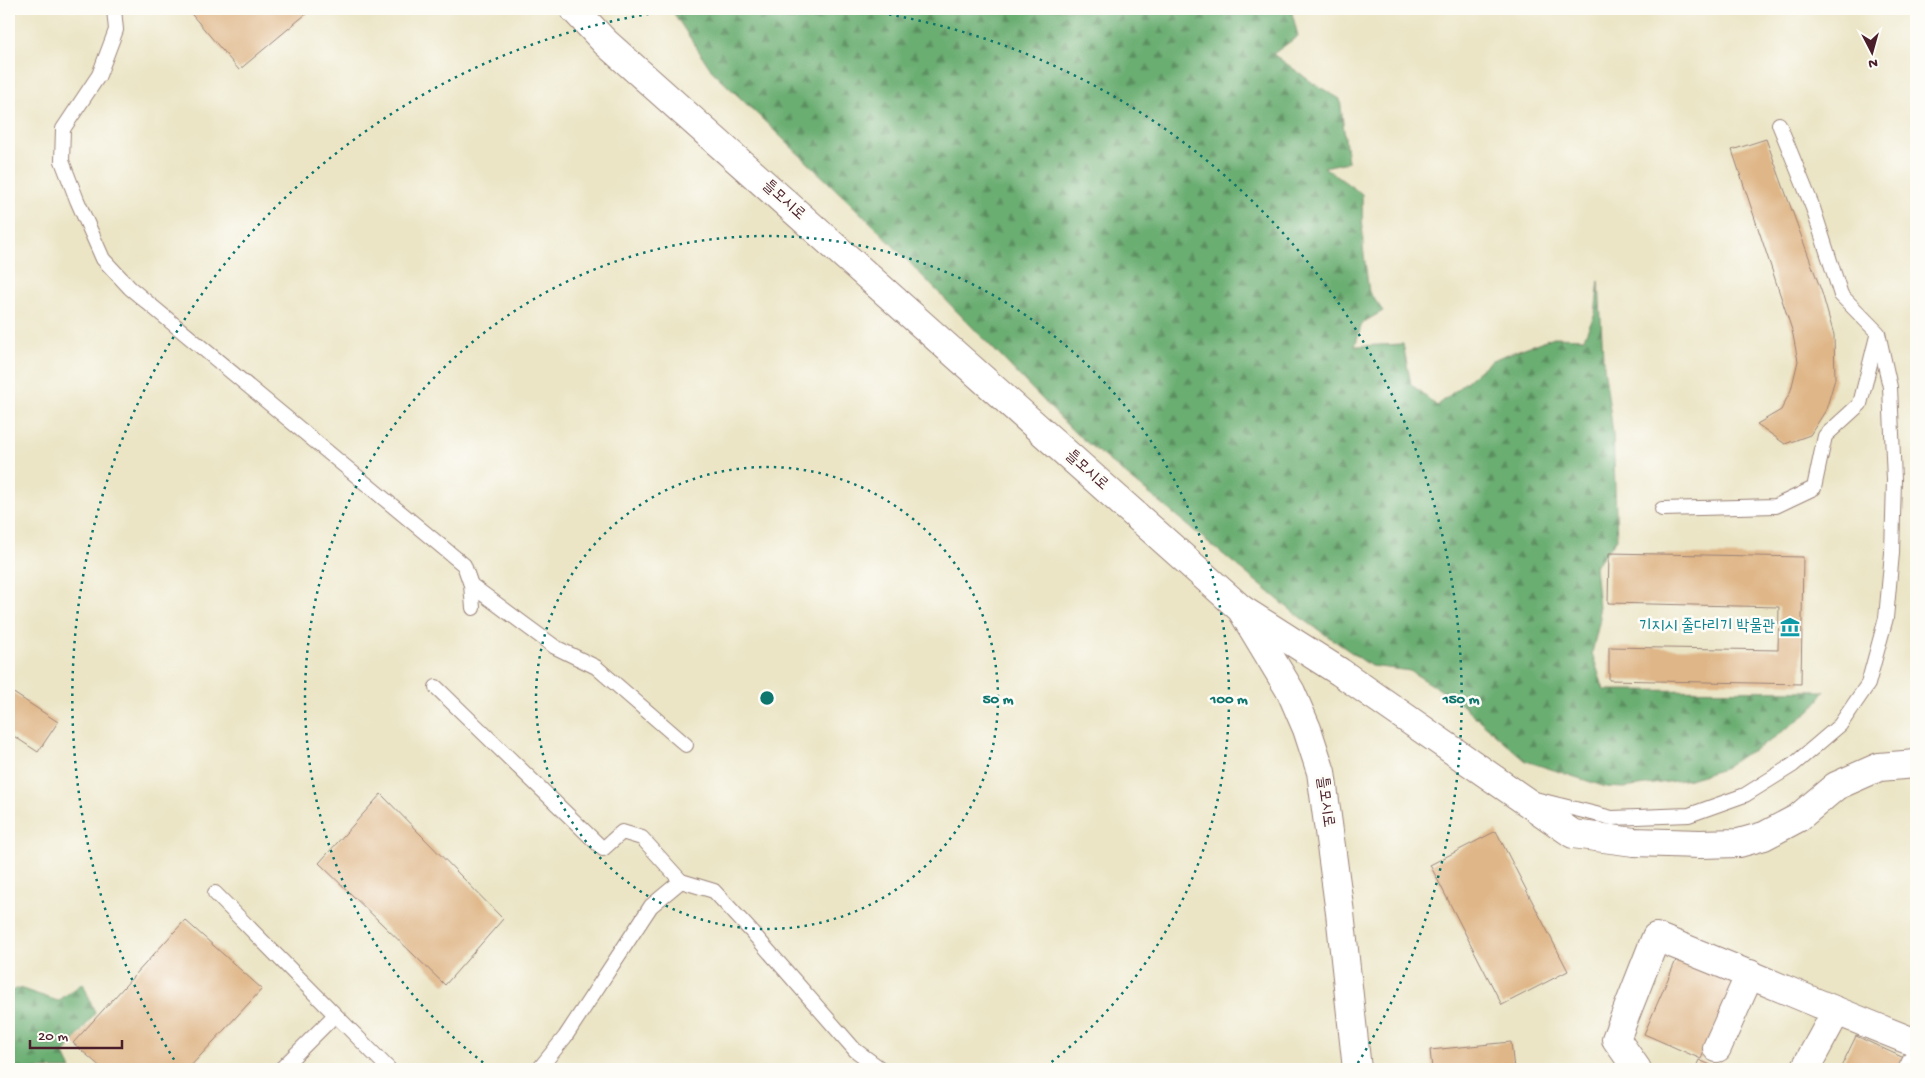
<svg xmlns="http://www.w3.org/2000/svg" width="1925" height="1078" viewBox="0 0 1925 1078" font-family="'Gochi Hand','Poor Story',sans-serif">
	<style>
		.forest { fill: url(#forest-firs); stroke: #5a664e }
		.building { fill: #dfb687 }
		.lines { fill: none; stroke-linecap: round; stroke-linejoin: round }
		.lane-casing { stroke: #9a8278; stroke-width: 16 }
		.street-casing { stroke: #9a8278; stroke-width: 30 }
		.secondary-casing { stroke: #9a8278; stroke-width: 30 }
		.lane { stroke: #fff; stroke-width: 14 }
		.street { stroke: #fff; stroke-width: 28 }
		.secondary { stroke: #fff; stroke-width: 28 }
		.ring { fill: none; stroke: #0f766e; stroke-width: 2.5; stroke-dasharray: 2.5 5 }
		.labels { text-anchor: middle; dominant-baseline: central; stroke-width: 5; stroke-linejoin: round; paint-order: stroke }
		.street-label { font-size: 16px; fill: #4a1f2b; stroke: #fdfcf7 }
		.culture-label { font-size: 16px; fill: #0d838f; stroke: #fdfcf7; text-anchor: end }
		.centre { fill: #0f766e; stroke: #fdfcf7; stroke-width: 2.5 }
		.ring-label { font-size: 15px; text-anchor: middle; font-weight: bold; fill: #0f766e; stroke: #fdfcf7; stroke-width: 5; stroke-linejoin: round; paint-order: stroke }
	</style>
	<defs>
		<pattern id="forest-firs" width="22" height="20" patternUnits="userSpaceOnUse" patternTransform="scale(1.25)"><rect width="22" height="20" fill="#6bae72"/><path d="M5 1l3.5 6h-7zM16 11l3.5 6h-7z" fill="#5a8d5e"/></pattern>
	</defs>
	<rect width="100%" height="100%" fill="#fdfcf7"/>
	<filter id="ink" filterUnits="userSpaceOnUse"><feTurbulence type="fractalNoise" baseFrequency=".02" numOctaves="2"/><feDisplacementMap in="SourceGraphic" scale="10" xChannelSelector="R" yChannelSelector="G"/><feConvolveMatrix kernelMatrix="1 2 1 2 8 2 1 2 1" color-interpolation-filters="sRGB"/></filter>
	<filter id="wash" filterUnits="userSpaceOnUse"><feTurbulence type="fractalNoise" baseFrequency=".0096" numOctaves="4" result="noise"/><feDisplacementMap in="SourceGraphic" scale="20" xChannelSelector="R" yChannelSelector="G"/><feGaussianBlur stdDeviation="1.12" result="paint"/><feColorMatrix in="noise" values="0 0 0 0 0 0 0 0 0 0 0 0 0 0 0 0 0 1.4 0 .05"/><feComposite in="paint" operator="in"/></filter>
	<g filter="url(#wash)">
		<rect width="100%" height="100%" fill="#ebe5c6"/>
		<g class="forest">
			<polygon points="671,9 1291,9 1298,36 1273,54 1313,83 1340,99 1348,162 1324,167 1362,194 1363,247 1369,292 1383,311 1362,323 1355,346 1403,344 1411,384 1437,406 1492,360 1554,337 1584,338 1595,314 1599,281 1603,358 1613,433 1617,539 1595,566 1600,619 1592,653 1604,690 1825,691 1810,711 1767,743 1743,755 1723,769 1690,779 1624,788 1606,787 1526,761 1455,699 1410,671 1371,666 1297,615 1074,432 873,225 712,71"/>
			<polygon points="83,983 95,1013 64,1054 71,1069 9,1069 9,992 19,988 58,1001"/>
		</g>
		<g id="blocks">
			<g class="building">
				<polygon points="187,9 312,9 239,70"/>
				<polygon points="1766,139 1822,293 1834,335 1835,379 1826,410 1810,435 1785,444 1757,424 1781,410 1791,390 1798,361 1792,330 1732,150"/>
				<polygon points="1609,553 1803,557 1801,684 1609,680 1609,647 1778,650 1779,607 1608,603"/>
				<polygon points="9,690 58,722 38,752 9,733"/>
				<polygon points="381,794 503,919 445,985 319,863"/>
				<polygon points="1496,831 1568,971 1502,1005 1430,865"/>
				<polygon points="185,920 262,989 188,1069 103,1069 73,1043"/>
				<polygon points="1677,958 1734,983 1701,1059 1644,1034"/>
				<polygon points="1856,1036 1904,1058 1899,1069 1840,1069"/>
				<polygon points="1511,1042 1514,1069 1432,1069 1430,1050"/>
				<polygon points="1699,1060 1720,1069 1695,1069"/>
			</g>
		</g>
	</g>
	<g filter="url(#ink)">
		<use href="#blocks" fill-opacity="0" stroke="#9a8278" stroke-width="1"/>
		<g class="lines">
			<defs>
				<g id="lane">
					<polyline points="114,9 116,30 99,75 63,129 62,161 77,200 103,259 130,288 464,565 471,585 473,608"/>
					<polyline points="1662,509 1776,506 1814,488 1825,436 1860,404 1877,336"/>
					<polyline points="471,585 555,647 596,667 686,745"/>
					<polyline points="436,687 603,849 622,832 642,838 681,881"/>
					<polyline points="1535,799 1612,818 1689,815 1745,795 1793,765 1840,725 1868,684 1886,618 1892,553 1894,480 1890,387 1878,333 1841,295 1813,208 1779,124"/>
					<polyline points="215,893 389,1069"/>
					<polyline points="281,1069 335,1015"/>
					<polyline points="539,1069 565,1037 651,906 681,881 714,891 751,931 855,1050 881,1069"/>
				</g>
				<g id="street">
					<polyline points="1241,609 1340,672 1573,834 1634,842 1700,844 1739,843 1764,836 1798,818 1836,786 1879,767 1916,764"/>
					<polyline points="1717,1048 1750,974"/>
					<path d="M1637,1069L1616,1039L1656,937C1743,971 1829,1009 1916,1043"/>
					<polyline points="1805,1069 1836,1012"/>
					<polyline points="1913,1069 1916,1063"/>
				</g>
				<polyline id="secondary" points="574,9 605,42 1241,609 1291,692 1307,729 1321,772 1340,913 1357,1069"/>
			</defs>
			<use href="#lane" class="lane-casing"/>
			<use href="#street" class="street-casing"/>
			<use href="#secondary" class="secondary-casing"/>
			<use href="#lane" class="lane"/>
			<use href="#street" class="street"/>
			<use href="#secondary" class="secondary"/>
		</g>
	</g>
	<g class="ring">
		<circle cx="767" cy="698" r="231"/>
		<path d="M489 1067A462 462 0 1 1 1045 1067"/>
		<path d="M178 1066A694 694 0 0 1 682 9M852 9A694 694 0 0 1 1356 1066"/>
	</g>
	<defs>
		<symbol id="museum-bare" viewBox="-9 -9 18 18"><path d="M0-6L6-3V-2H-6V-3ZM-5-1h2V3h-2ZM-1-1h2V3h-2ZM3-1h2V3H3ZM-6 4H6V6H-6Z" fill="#0f9aa8" stroke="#fdfcf7" stroke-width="2.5" paint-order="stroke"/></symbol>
	</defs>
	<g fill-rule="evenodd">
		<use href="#museum-bare" x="1776" y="613" width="28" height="28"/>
	</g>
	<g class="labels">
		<g class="street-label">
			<text transform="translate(783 201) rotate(42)">틀모시로</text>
			<text transform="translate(1086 471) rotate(42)">틀모시로</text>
			<text transform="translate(1324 802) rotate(82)">틀모시로</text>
		</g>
		<g class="culture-label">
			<text x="1775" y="627">기지시 줄다리기 박물관</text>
		</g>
	</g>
	<circle cx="767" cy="698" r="8" class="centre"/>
	<g class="ring-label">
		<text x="998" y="703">50 m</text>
		<text x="1229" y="703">100 m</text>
		<text x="1461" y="703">150 m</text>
	</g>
	<rect width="1925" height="1078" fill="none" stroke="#fdfcf7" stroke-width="30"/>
	<g transform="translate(1872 52) rotate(174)" stroke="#fdfcf7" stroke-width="4" paint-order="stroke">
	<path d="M0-4L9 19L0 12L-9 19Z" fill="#4a1f2b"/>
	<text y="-8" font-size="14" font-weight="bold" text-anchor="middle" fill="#4a1f2b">N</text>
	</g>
	<path d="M30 1040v8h92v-8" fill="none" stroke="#4a1f2b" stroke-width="2.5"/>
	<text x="38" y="1040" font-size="15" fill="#4a1f2b" stroke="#fdfcf7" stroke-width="4" paint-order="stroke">20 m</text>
</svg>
